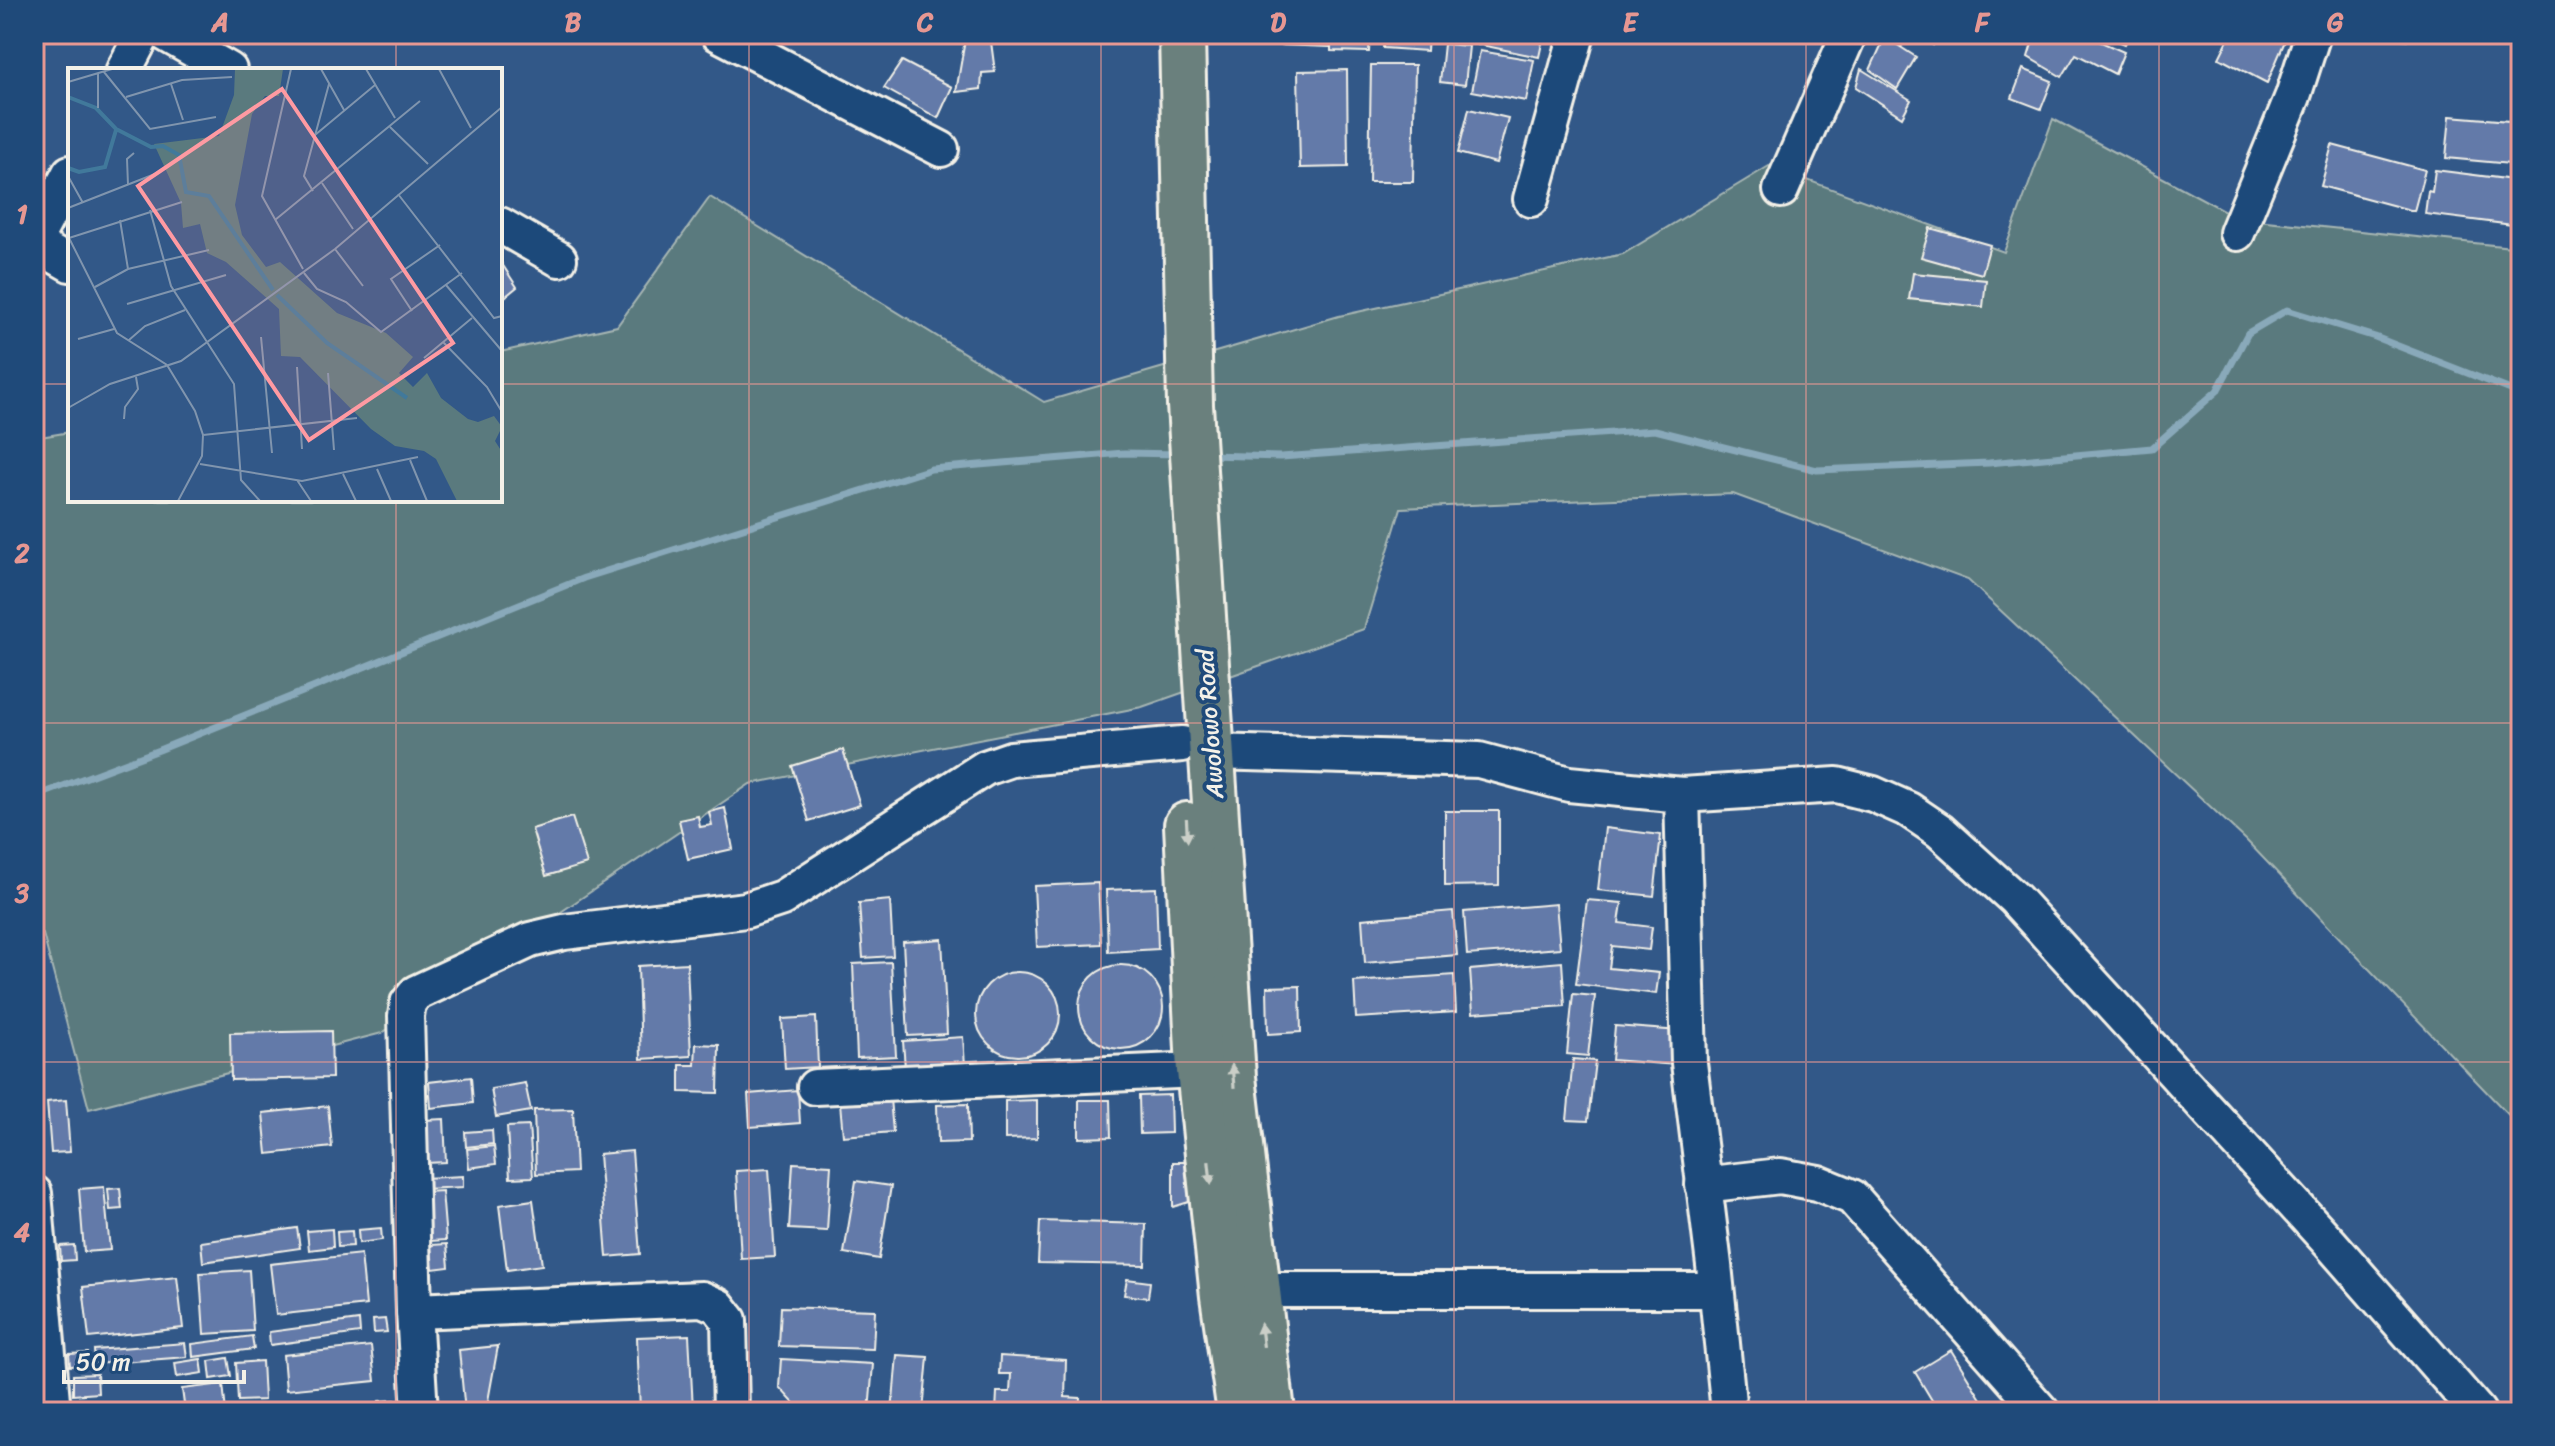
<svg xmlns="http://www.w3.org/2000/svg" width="2555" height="1446" viewBox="0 0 2555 1446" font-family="Sriracha,sans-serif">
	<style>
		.green { fill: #5a7a7e; stroke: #a7b6b3; stroke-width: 2 }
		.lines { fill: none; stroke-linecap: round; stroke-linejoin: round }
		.stream { stroke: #89a9ba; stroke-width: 7 }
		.building { fill: #637aa9; stroke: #f4f1e8; stroke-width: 2 }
		.minor-casing { stroke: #f4f1e8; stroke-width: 40 }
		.major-casing { stroke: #f4f1e8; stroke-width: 50 }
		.minor { stroke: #1f4a7a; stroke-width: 34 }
		.major { stroke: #6a807d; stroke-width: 44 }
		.oneway { fill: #cbcfc8 }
		.grid { fill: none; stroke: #e69792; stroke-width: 2; stroke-opacity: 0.55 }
		.labels { text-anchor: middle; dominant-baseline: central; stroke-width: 8; stroke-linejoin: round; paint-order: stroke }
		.street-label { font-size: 24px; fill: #f4f1e8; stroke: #1f4a7a }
		.inset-river { fill: none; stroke: #41799b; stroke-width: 4 }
		.inset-road { fill: none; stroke: #8095ae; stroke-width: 2 }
		.view { fill: #ff9aa2; fill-opacity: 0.15; stroke: #ff9aa2; stroke-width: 4 }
		.inset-edge { fill: none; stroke: #f4f1e8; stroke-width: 4 }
		.neatline { fill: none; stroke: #e69792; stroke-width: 3 }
		.grid-label { font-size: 26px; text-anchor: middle; font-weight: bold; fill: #e69792 }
	</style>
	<rect width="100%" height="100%" fill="#325888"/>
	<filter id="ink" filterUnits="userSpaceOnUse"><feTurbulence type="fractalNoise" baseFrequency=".0125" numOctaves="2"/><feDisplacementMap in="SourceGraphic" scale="16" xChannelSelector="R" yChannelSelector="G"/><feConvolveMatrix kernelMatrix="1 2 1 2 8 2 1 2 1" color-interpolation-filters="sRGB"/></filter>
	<g filter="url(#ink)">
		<polygon class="green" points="2053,119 2238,218 2521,248 2521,1128 2246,840 1968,580 1733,494 1401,508 1364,629 1142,707 750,784 382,1033 89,1109 43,934 34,935 34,438 70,432 70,500 500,500 500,352 617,326 710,197 1044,402 1339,316 1623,254 1769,166 2004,252"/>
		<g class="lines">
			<g class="stream">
				<polyline points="1209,455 1281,457 1655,430 1817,470 1989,463 2152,448 2217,391 2248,333 2287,310 2375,337 2521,394"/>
				<polyline points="34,797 159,750 584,578 931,469 1124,453 1180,454"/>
			</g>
		</g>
		<g class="building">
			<polygon points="966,34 990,34 995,72 982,73 981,89 956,92"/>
			<polygon points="1278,34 1370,34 1369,52 1331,51 1331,47 1278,45"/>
			<polygon points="1384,34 1428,34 1427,51 1383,48"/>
			<polygon points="1454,34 1544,34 1539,57 1453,39"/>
			<polygon points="1880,34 1910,34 1901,47"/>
			<polygon points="1916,34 1940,34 1933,45"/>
			<polygon points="2035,34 2083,34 2124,52 2115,74 2076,54 2062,77 2028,57"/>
			<polygon points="2100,34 2130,34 2125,44"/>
			<polygon points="2231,34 2288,34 2267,83 2219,58"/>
			<polygon points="2375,34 2413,34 2413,40 2374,37"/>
			<polygon points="1885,37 1916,57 1897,89 1870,70"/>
			<polygon points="1444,44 1469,46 1465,85 1440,82"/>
			<polygon points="1480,51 1534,60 1526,101 1472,91"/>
			<polygon points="902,61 952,87 938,118 884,88"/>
			<polygon points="1371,65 1415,65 1413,182 1369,182"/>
			<polygon points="1861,69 1911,100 1902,117 1856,87"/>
			<polygon points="2023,69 2052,81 2041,109 2012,98"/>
			<polygon points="1347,70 1348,167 1300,168 1298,71"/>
			<polygon points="1469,109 1508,118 1496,163 1458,153"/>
			<polygon points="2450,116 2521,122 2521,165 2446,158"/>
			<polygon points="2332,145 2425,170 2414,211 2321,186"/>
			<polygon points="2435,170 2521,181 2521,226 2425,214 2428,191 2432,192"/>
			<polygon points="1930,228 1990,245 1982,274 1921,257"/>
			<polygon points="500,261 517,287 500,301"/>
			<polygon points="1913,273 1986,280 1983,307 1909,299"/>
			<polygon points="843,750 860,805 809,821 792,766"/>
			<polygon points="725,808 733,849 688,859 679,820 698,816 700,827 712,825 709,812"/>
			<polygon points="1445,811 1499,811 1499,885 1445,886"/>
			<polygon points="572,817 587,864 546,876 532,829"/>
			<polygon points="1605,828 1661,835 1654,896 1598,890"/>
			<polygon points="1098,883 1101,944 1037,947 1034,886"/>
			<polygon points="1156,888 1158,949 1108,952 1106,890"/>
			<polygon points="890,900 893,956 863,958 859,903"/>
			<polygon points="1587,900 1622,903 1619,923 1652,927 1649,950 1612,946 1609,968 1659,973 1656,994 1576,984"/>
			<polygon points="1556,904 1560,948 1467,955 1464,912"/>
			<polygon points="1453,911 1457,955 1365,963 1362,919"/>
			<polygon points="942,939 947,1034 908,1036 903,942"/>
			<polygon points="891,962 896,1056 857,1058 853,964"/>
			<polygon points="1562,962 1565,1006 1473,1013 1470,970"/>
			<polygon points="687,963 691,1056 641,1059 638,966"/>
			<circle cx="1121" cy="1007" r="42"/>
			<circle cx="1018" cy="1014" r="42"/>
			<polygon points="1454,975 1456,1012 1356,1018 1354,982"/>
			<polygon points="1300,986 1301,1032 1268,1034 1267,987"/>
			<polygon points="1573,994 1595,996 1588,1056 1567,1054"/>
			<polygon points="816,1017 818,1067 785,1069 782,1019"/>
			<polygon points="1615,1026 1680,1031 1676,1065 1612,1060"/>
			<polygon points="331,1031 332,1078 231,1080 230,1033"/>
			<polygon points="963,1037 965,1065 905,1068 903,1041"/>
			<polygon points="696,1044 719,1045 718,1093 680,1092 680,1065 695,1065"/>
			<polygon points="1573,1059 1595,1061 1588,1121 1567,1120"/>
			<polygon points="471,1077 473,1103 431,1108 429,1082"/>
			<polygon points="525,1083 531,1111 496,1117 491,1089"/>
			<polygon points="798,1090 800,1123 750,1127 748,1094"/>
			<polygon points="1170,1095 1171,1133 1140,1134 1139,1096"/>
			<polygon points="890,1099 893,1132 843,1136 840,1103"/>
			<polygon points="66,1100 70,1152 51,1153 47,1102"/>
			<polygon points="1037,1100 1037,1138 1005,1139 1005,1101"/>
			<polygon points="1079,1100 1110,1100 1111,1137 1079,1138"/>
			<polygon points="968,1104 969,1142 938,1143 937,1105"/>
			<polygon points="328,1106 332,1147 267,1154 263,1113"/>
			<polygon points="573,1109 576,1172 536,1174 534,1110"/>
			<polygon points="444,1119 446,1162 426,1163 424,1120"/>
			<polygon points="529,1126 533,1177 510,1178 507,1127"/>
			<polygon points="492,1130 493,1144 466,1147 465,1132"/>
			<polygon points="494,1146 496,1164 469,1168 467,1149"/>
			<polygon points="632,1151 640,1254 607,1257 599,1154"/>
			<polygon points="1173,1162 1192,1162 1192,1201 1173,1207"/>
			<polygon points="793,1163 831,1165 827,1231 789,1229"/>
			<polygon points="769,1169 775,1257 741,1259 736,1171"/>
			<polygon points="463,1176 463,1187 424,1189 424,1178"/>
			<polygon points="856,1181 891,1186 879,1259 844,1253"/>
			<polygon points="104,1187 110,1250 84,1252 79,1189"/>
			<polygon points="120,1188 122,1209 110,1210 108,1189"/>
			<polygon points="442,1191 446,1240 430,1241 426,1192"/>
			<polygon points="533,1200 542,1265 507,1270 499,1205"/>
			<polygon points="1040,1221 1146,1224 1145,1265 1038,1263"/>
			<polygon points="297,1228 300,1248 203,1262 201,1242"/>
			<polygon points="381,1228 382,1240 359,1243 358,1230"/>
			<polygon points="332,1229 333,1247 309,1250 307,1231"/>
			<polygon points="352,1231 353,1246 338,1247 337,1232"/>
			<polygon points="447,1244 449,1267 433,1269 431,1245"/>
			<polygon points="74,1245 75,1260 61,1261 60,1246"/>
			<polygon points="361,1254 366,1305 276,1315 270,1264"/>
			<polygon points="249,1270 253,1331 204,1334 200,1273"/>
			<polygon points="177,1277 183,1328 89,1338 83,1287"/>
			<polygon points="1127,1279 1150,1282 1148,1298 1124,1295"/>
			<polygon points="781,1307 875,1310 873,1349 779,1346"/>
			<polygon points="385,1319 387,1332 374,1333 373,1320"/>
			<polygon points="359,1320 360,1333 270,1345 269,1332"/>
			<polygon points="689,1335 693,1409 640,1411 637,1337"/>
			<polygon points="252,1336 254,1349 193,1357 192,1344"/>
			<polygon points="185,1343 187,1357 95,1364 94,1350"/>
			<polygon points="371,1346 375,1381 286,1390 283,1355"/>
			<polygon points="498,1346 486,1412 465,1412 459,1350"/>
			<polygon points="1951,1350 1989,1412 1939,1412 1915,1372"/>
			<polygon points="88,1353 89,1365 70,1366 69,1354"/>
			<polygon points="897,1355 928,1357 923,1412 892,1412"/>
			<polygon points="1000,1356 1066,1360 1065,1397 1080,1398 1079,1412 996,1412 997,1392 1010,1392 1011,1374 999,1374"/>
			<polygon points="228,1358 231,1376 211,1379 209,1361"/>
			<polygon points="201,1359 203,1373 177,1377 175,1363"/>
			<polygon points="781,1359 873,1364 869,1412 800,1410 779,1387"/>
			<polygon points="262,1361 264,1400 238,1401 236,1363"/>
			<polygon points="97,1374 98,1393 73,1395 73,1375"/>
			<polygon points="223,1384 226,1412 185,1412 182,1389"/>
			<polygon points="395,1400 397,1412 380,1412 379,1401"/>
		</g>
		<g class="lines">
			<defs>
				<g id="minor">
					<polyline points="166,34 229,70"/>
					<polyline points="719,34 941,149"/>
					<polyline points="124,70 143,34"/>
					<polyline points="1781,190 1849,34"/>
					<polyline points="1531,199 1577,34"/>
					<polyline points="500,225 559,259"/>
					<polyline points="2237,233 2293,96 2313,34"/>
					<polyline points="34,241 70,173"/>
					<polyline points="34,243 70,264"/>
					<polyline points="1212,752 1479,760 1569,784 1682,795 1837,785 1873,794 1909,810 1940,831 2015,899 2330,1243 2478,1412"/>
					<polyline points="1682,795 1689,1063 1714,1265 1729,1412"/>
					<polyline points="815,1087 1199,1070"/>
					<polyline points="1703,1185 1780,1176 1818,1183 1852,1197 2042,1412"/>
					<polyline points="34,1193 53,1412"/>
					<polyline points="1257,1290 1716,1290"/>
					<polyline points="414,1311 702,1299 718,1306 729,1320 731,1412"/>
					<polyline points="420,1412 414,1311 406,1016 408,1003 416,993 530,940 564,932 746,910 782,898 985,768 1011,759 1182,744"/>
				</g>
				<g id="major">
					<polyline points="1182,34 1190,405 1207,681 1233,1077 1272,1412"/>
					<polyline points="1187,825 1199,1070 1223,1296 1240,1412"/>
				</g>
			</defs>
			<use href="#minor" class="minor-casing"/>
			<use href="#major" class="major-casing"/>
			<use href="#minor" class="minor"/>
			<use href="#major" class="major"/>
		</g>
		<defs><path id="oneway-solid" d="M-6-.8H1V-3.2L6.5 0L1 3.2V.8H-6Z" transform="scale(2)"/></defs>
		<g class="oneway">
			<use href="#oneway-solid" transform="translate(1187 830) rotate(87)"/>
			<use href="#oneway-solid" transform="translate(1233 1076) rotate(-95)"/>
			<use href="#oneway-solid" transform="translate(1210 1173) rotate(84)"/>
			<use href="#oneway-solid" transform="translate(1262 1335) rotate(-97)"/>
		</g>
	</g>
	<path class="grid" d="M396,34V70M749,34V1412M1101,34V1412M1454,34V1412M1806,34V1412M2159,34V1412M34,384H70M500,384H2521M396,500V1412M34,723H2521M34,1062H2521"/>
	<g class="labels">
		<g class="street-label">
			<text transform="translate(1210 724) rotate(-94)">Awolowo Road</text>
		</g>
	</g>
	<g transform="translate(68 68)">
		<rect width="434" height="434" fill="#325888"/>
		<path d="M167,1H215L211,28H197L184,46L167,137L174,167L198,199L212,194L269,245L318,265L345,289L331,305L345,319L359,305L373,330L400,351L410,354L426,348L434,359L427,373L434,384V433H389L368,391L356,383L327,378L303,361L232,289L213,288L211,241L158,194L139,185L132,156L115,160L113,135L86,76L151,68L166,27Z" fill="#5a7a7e"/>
		<path class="inset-river" d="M0,29L28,40L48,61L83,79L95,78L111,87L118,124L141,128L205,222M0,100L11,104L37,99L48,62M209,227L259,275L339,330"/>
		<path class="inset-road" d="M223,1L194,128L235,201M253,1L276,42M298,1L327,50M371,1L403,60M36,4L82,61L148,49M0,14L44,1M103,16L115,52M58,29L114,12L164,9M30,40V6M322,59L360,96M247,67L307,17M0,108L15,135M254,115L285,161M60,117L59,91L66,85M245,123L236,108L261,16M330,126L426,250L434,248M0,140L92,104M82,142L103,218L166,316L173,412L192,433M52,152L60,201M207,152L352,33M0,168L49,265L99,297L127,343L135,367L134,388L110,433M1,170L114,134M267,181L295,218M236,205L249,221L278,234L313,264L394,205M378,217L434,283M27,219L60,201L141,182M59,236L158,207M344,243L323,211L372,177M193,269L204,385M10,271L46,261M61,272L77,258L117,242M375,274L419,319L434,344M356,290L404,250M229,299L234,381M260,305L266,382M0,340L42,316L113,293L267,181L434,39M56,351L57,339L70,321L68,309M135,367L289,350M342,392L359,433M132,396L234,413L350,389M309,401L323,433M275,406L288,433M229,412L243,433"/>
		<path class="view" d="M214,21L385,275L241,372L70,118Z"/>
		<rect width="434" height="434" class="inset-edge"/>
	</g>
	<rect width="2555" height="1446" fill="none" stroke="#1f4a7a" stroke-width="88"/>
	<path d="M64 1370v12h180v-12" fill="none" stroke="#f4f1e8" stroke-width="4"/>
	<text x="76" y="1370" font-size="24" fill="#f4f1e8" stroke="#1f4a7a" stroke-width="6" paint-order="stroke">50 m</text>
	<rect x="44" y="44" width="2467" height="1358" class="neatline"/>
	<g class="grid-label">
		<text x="220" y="31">A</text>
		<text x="573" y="31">B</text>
		<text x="925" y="31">C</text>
		<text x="1278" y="31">D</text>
		<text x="1630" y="31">E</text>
		<text x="1982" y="31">F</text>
		<text x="2335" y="31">G</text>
		<text x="22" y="223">1</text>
		<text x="22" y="562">2</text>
		<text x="22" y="902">3</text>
		<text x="22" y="1241">4</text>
	</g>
</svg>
